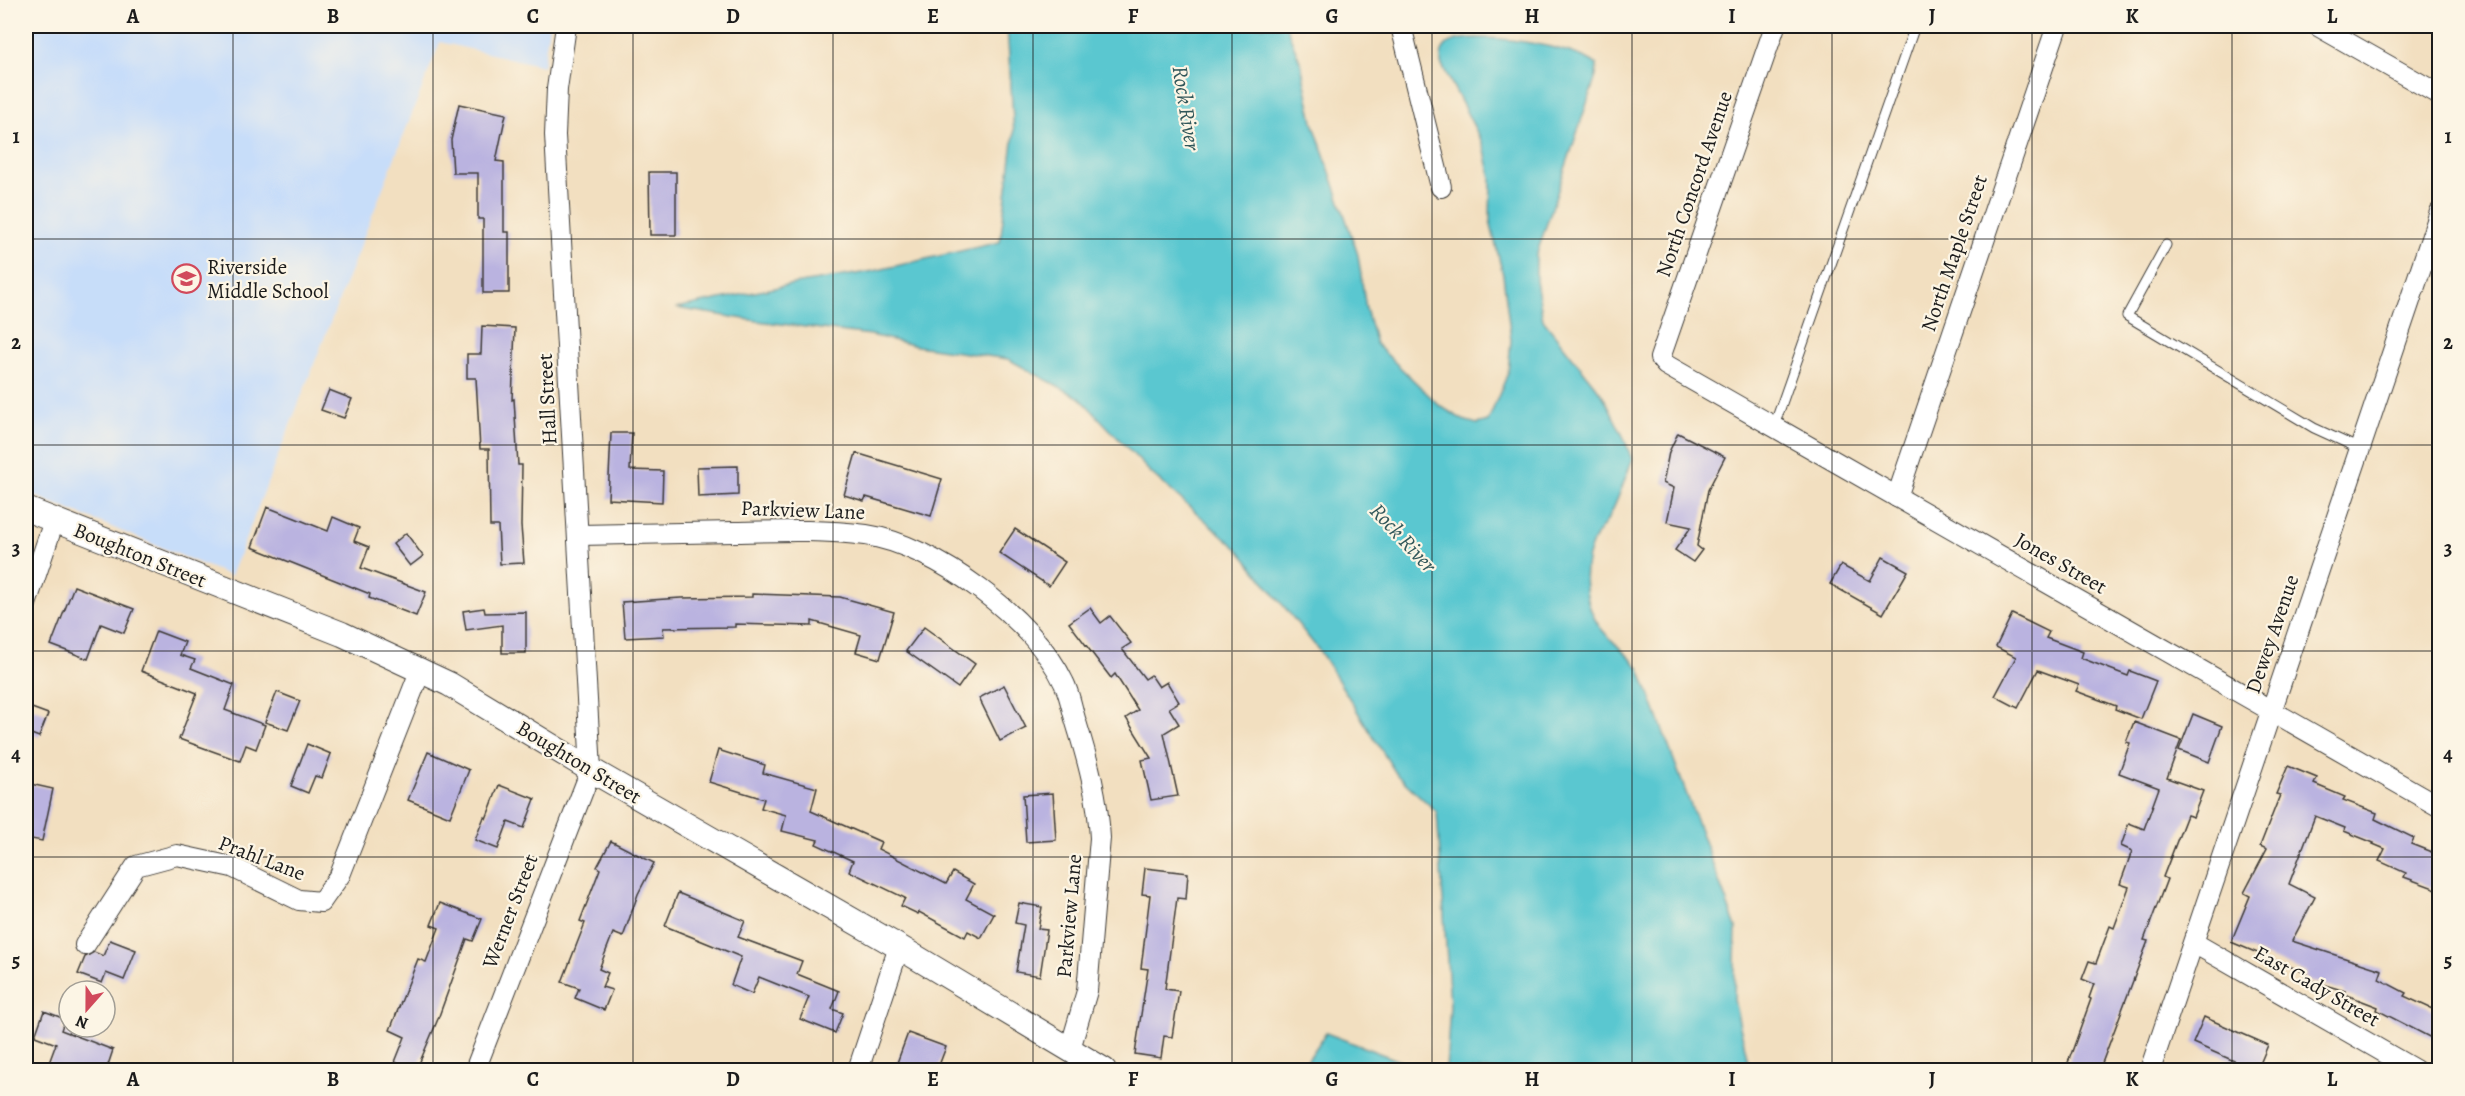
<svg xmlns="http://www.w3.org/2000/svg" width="2465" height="1096" viewBox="0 0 2465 1096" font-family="Alegreya,serif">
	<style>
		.built { fill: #c7ddf9 }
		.water { fill: #5ac7d0; stroke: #3b7276; stroke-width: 1.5 }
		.building { fill: #bab3e0 }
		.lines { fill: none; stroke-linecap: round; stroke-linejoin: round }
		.service-casing { stroke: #3c3935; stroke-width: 11 }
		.minor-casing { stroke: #3c3935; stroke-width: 22 }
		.tertiary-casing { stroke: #3c3935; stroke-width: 26 }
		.service { stroke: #fff; stroke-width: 9 }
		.minor { stroke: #fff; stroke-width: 20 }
		.tertiary { stroke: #fff; stroke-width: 24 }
		.grid { fill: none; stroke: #1c1c1c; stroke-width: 1.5; stroke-opacity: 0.55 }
		.labels { text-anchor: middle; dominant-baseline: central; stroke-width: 4.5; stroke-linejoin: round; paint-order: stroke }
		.street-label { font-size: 21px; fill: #1c1c1c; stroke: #fcf5e5 }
		.poi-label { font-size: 21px; fill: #1c1c1c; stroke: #fcf5e5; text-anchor: start }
		.water-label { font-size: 22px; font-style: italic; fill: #32585b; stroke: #fcf5e5 }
		.neatline { fill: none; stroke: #1c1c1c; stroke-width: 2 }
		.grid-label { font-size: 20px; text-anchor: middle; font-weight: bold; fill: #1c1c1c }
	</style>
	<rect width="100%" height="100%" fill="#fcf5e5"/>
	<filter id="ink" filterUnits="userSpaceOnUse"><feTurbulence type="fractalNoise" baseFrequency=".0167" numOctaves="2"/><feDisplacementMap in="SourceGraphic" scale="12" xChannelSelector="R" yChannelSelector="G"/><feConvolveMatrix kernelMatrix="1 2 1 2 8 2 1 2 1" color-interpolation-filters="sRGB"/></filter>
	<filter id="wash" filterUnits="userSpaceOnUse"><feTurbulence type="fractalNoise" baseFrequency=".008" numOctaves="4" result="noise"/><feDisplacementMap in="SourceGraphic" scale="24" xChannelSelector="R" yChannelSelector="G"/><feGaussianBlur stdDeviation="1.35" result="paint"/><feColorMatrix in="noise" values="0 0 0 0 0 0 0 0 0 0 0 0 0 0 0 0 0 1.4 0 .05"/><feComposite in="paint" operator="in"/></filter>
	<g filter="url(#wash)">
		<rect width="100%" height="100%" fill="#f2dfc0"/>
		<polygon class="built" points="26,26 549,26 543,66 440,42 231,576 26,492"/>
		<g class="water">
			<path d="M1007,26H1286L1301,64L1313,122L1358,255L1366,309L1376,344L1440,406L1463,420L1477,424L1488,421L1508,373L1511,340L1503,275L1490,221L1491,178L1484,146L1441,63C1441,55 1441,48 1449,43C1472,29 1578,47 1597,65L1596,76L1536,256V281L1543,320L1603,396L1624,438L1632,460C1625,479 1618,501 1608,519C1604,526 1598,531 1595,538C1581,564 1582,601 1599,626C1611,642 1628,654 1640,669L1736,927L1734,1000L1750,1070H1446L1450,1005L1437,812L1397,775L1321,653L1239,550L1151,473L1080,398L1008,359L917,346L871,335L757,321L676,308L794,284L874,271L1000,242L1014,134Z"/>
			<polygon points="1326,1033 1424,1070 1301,1070"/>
		</g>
		<g id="blocks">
			<g class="building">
				<polygon points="459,104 506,114 496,161 504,162 504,232 509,232 509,293 483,293 483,219 478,219 478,173 453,173 451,140"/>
				<polygon points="649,172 676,172 676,235 650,235"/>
				<polygon points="482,326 515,328 512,400 514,399 518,465 522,465 521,526 524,563 500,564 498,526 490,526 489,449 480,449 476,378 467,378 467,354 481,354"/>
				<polygon points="329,390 352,399 344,418 321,410"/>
				<polygon points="611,433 632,433 630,470 663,471 662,502 608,499"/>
				<polygon points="1678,433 1725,457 1708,490 1697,546 1702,550 1693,562 1675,550 1691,527 1667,522 1674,488 1663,483 1669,452"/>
				<polygon points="856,453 942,479 931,516 866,497 864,501 844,495"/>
				<polygon points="738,466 738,495 698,497 697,467"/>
				<polygon points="267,507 328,531 333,517 359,528 354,541 369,547 361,568 426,592 416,616 369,598 370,594 252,547"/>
				<polygon points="1015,529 1065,562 1049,586 999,553"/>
				<polygon points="406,533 423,556 410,566 393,544"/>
				<polygon points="1883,557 1908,571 1883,614 1830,584 1841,565 1870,581"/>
				<polygon points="74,586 134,609 124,633 101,624 88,659 51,645"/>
				<polygon points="752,594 840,597 894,612 880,659 856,652 861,635 812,621 812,626 735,624 735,627 663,628 664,636 625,638 622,602 681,598 752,597"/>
				<polygon points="484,608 485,613 526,612 526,653 502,653 502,625 466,630 463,611"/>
				<polygon points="1090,608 1101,623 1110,616 1131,643 1122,649 1145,679 1151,675 1159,687 1167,682 1179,702 1169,708 1179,724 1164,733 1178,796 1151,800 1142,760 1151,758 1126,718 1138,710 1115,674 1111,678 1069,623"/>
				<polygon points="2012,614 2049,632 2046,638 2083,652 2081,658 2128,676 2130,671 2156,681 2141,719 2115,709 2116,706 2076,691 2079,685 2038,670 2018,708 1995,696 2016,657 1996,647"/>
				<polygon points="924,627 975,664 958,688 906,651"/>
				<polygon points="156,631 185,642 180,655 195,660 191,668 234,685 225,710 265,725 256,749 246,745 240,761 179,739 197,693 141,671"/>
				<polygon points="1004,685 1026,728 1000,741 979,698"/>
				<polygon points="277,692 300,701 288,730 265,722"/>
				<polygon points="29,707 48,714 39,737 26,732 26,717"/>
				<polygon points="2193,714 2222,726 2209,762 2179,750"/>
				<polygon points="2134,722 2181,740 2167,778 2203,791 2193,817 2187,815 2163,877 2167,879 2144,940 2148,941 2099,1071 2065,1071 2091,999 2089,998 2094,984 2082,979 2089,961 2096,963 2110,926 2114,928 2129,887 2120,884 2132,851 2121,846 2129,823 2144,829 2159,788 2119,773 2130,743 2126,742"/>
				<polygon points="307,744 331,754 322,778 315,776 308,793 291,786"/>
				<polygon points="718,750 765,765 763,773 817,788 811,811 881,842 878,849 946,884 953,872 974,884 966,899 994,914 981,938 968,931 965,937 919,912 918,914 901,906 905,898 849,871 853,861 816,844 818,840 782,831 786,815 761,808 764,799 709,782"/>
				<polygon points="428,752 469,770 450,817 408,800"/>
				<polygon points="2288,766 2317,778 2314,784 2345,797 2343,800 2377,813 2375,819 2414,838 2411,844 2439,855 2439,890 2404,877 2406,873 2379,861 2385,849 2373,844 2374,843 2344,831 2345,828 2315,816 2289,884 2315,897 2292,941 2382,970 2379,979 2406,993 2404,996 2439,1012 2439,1042 2377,1010 2378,1007 2344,994 2345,991 2305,979 2306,973 2231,942 2250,896 2244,893 2267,849 2260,846 2280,795 2276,794"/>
				<polygon points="26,783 53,789 42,841 26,838"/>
				<polygon points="499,785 535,799 524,828 508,822 498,849 475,840 484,817 486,819"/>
				<polygon points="1053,793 1056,840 1026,842 1023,795"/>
				<polygon points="611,841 654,863 638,894 623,937 613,933 599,969 608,973 602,987 612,990 604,1010 575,998 579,988 562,982 585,923 580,921 600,869 597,867"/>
				<polygon points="1145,868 1188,873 1186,899 1177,898 1165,989 1179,991 1172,1037 1164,1036 1161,1058 1135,1054 1148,969 1141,968 1150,895 1142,894"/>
				<polygon points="678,893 745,921 738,937 802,961 797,974 839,991 832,1009 843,1013 835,1033 800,1019 809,997 759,977 752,994 731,985 741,957 665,926"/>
				<polygon points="440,903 482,919 473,941 467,939 438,1019 416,1071 395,1062 405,1037 390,1030 418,959 426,962 439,928 431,925"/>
				<polygon points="1019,903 1042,907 1038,929 1047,930 1040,976 1016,972 1024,925 1015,923"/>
				<polygon points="110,940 136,950 124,980 106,973 102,983 78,974 85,957 94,952 103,956"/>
				<polygon points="44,1011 65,1019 61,1030 113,1050 106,1071 46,1071 56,1044 35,1036"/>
				<polygon points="2204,1017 2268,1045 2257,1071 2193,1043"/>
				<polygon points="908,1033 946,1047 938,1068 925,1063 922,1071 894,1071"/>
			</g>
		</g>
	</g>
	<g filter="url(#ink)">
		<use href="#blocks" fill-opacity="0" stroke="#3c3935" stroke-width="1.5"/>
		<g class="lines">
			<defs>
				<g id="service">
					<polyline points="2166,245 2127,316 2314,428 2360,449"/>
					<polyline points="1774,426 1915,26"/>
				</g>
				<g id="minor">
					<polyline points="1401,26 1441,187"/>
					<polyline points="1775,26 1660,358 1666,365 2440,807"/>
					<polyline points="2318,26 2440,95"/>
					<polyline points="1897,497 2057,26"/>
					<path d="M579,535C631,534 682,533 734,532C778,531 822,529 866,535C935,545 1035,620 1064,683C1070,695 1072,710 1076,722C1088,761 1098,798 1100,838L1087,991L1070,1049"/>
					<polyline points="26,604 54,521"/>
					<polyline points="2194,943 2415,1070"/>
					<polyline points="85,945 136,866 177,855 232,867 299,900 321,902 340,875 421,669"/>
					<polyline points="475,1070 591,770 555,135 557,89 566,26"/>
					<polyline points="858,1070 899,947"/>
					<polyline points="2150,1070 2440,212"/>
				</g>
				<polyline id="tertiary" points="26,509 342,634 449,684 591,770 899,947 1104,1070"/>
			</defs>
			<use href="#service" class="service-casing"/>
			<use href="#minor" class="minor-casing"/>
			<use href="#tertiary" class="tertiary-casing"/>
			<use href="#service" class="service"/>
			<use href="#minor" class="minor"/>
			<use href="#tertiary" class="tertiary"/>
		</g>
	</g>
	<path class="grid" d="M233,26V1070M433,26V1070M633,26V1070M833,26V1070M1033,26V1070M1232,26V1070M1432,26V1070M1632,26V1070M1832,26V1070M2032,26V1070M2232,26V1070M26,239H2440M26,445H2440M26,651H2440M26,857H2440"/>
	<defs>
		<symbol id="school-ring" viewBox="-11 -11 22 22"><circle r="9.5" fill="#fcf5e5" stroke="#d1495b" stroke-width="1.5"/><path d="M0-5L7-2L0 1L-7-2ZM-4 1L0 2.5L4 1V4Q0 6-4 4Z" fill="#d1495b"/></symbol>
	</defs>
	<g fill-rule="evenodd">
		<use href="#school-ring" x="170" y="262" width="33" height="33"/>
	</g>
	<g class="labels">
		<g class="street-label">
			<text transform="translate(1694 184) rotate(-71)">North Concord Avenue</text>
			<text transform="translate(1954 253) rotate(-71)">North Maple Street</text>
			<text transform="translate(547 399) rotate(-93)">Hall Street</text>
			<text transform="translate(803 510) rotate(2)">Parkview Lane</text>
			<text transform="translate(140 555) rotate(22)">Boughton Street</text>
			<text transform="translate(2061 563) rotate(30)">Jones Street</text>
			<text transform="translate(2272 634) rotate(-71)">Dewey Avenue</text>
			<text transform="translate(579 762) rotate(31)">Boughton Street</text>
			<text transform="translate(262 858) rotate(21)">Prahl Lane</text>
			<text transform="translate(510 911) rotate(-69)">Werner Street</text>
			<text transform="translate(1069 916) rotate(-85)">Parkview Lane</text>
			<text transform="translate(2317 986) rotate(30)">East Cady Street</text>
		</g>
		<g class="poi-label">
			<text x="207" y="267">Riverside<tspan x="207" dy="24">Middle School</tspan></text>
		</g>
		<g class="water-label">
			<text transform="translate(1186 108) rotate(81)">Rock River</text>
			<text transform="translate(1403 538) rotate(47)">Rock River</text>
		</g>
	</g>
	<rect width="2465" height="1096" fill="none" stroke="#fcf5e5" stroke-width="66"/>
	<g transform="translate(87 1009) rotate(201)"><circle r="28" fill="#fcf5e5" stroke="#a29e95" stroke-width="1.5"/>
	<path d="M0-4.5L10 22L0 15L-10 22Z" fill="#d1495b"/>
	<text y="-9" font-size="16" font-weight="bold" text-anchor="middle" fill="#1c1c1c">N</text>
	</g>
	<rect x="33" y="33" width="2399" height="1030" class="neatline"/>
	<g class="grid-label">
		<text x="133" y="23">A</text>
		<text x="333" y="23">B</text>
		<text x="533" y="23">C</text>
		<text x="733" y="23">D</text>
		<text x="933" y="23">E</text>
		<text x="1133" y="23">F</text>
		<text x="1332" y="23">G</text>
		<text x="1532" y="23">H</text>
		<text x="1732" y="23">I</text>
		<text x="1932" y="23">J</text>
		<text x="2132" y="23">K</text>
		<text x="2332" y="23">L</text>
		<text x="16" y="143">1</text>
		<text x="2448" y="143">1</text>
		<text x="16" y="349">2</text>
		<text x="2448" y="349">2</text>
		<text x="16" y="555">3</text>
		<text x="2448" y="555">3</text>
		<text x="16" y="761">4</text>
		<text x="2448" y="761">4</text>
		<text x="16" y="967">5</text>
		<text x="2448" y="967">5</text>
		<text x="133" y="1086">A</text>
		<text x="333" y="1086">B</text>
		<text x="533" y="1086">C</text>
		<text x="733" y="1086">D</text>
		<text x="933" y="1086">E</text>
		<text x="1133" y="1086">F</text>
		<text x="1332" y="1086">G</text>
		<text x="1532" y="1086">H</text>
		<text x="1732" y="1086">I</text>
		<text x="1932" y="1086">J</text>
		<text x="2132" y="1086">K</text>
		<text x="2332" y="1086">L</text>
	</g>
</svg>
